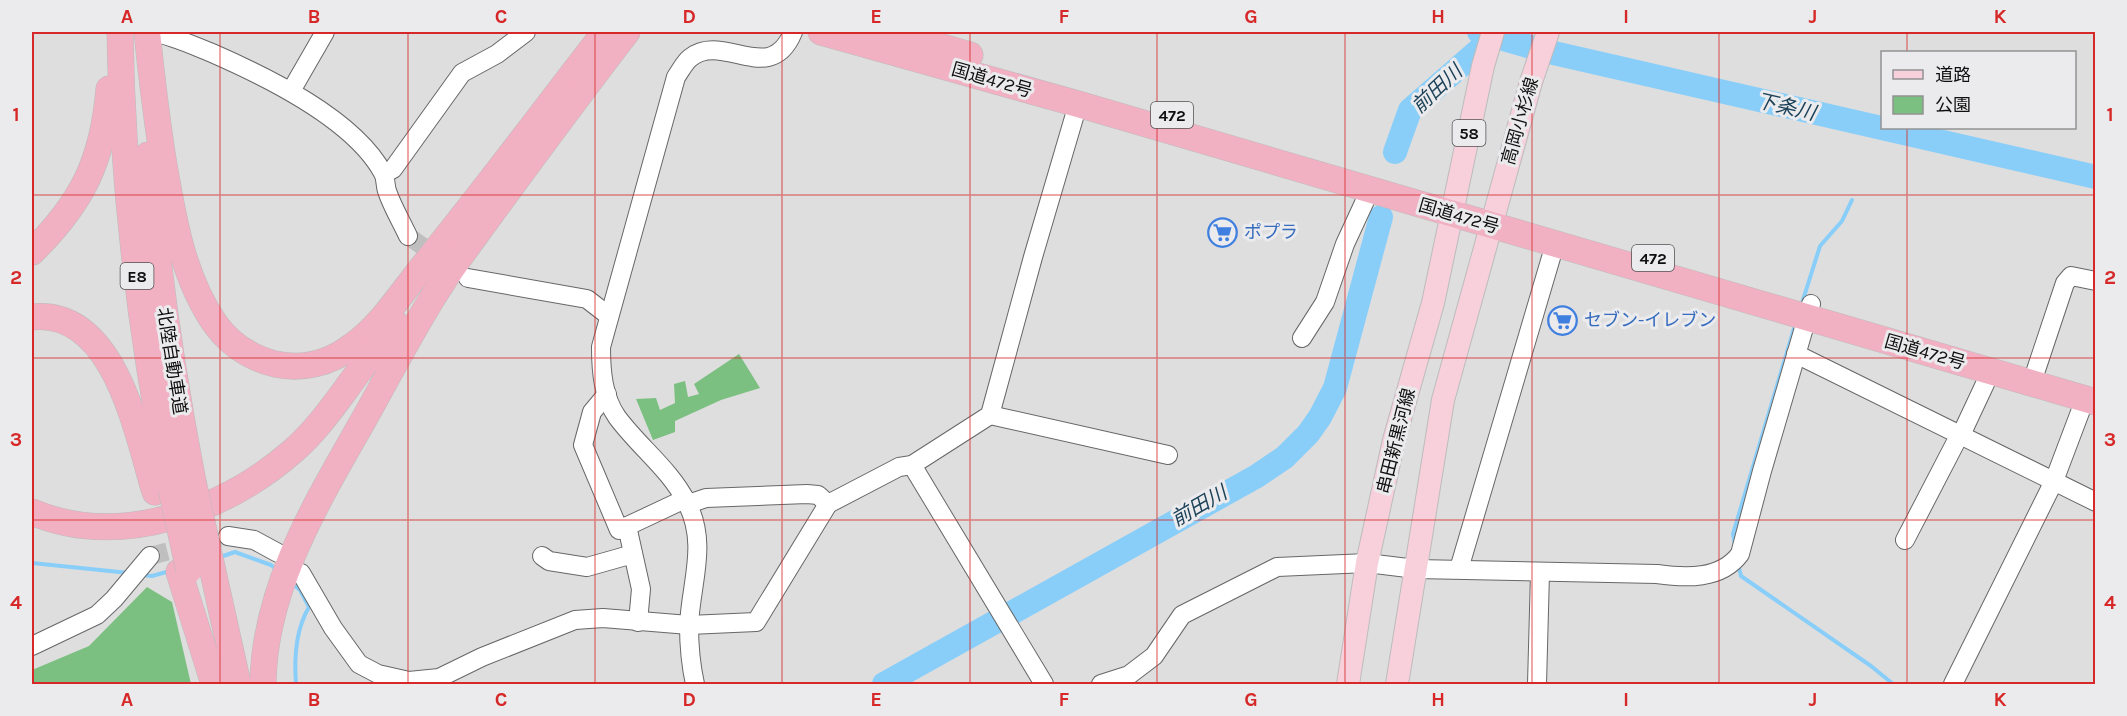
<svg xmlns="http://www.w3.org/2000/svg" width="2127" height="716" viewBox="0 0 2127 716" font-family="Karla,'Noto Sans JP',sans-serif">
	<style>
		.green { fill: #7cc081 }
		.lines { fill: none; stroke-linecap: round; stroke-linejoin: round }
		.stream { stroke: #89cef9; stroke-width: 4 }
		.river { stroke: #89cef9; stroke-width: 24 }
		.minor-tunnel { stroke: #bfbfc0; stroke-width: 18; stroke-dasharray: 18 9; stroke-linecap: butt }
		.minor-casing { stroke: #666768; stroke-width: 20 }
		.major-casing { stroke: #bcbcbc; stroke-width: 24 }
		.highway-casing { stroke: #bcbcbc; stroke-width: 27 }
		.minor { stroke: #fff; stroke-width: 18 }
		.major { stroke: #f7d0db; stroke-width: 22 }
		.highway { stroke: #f2b0c3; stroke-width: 26 }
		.highway-bridge-casing { stroke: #bcbcbc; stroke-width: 27; stroke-linecap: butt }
		.highway-bridge { stroke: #f2b0c3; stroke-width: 26 }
		.grid { fill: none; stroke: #d62828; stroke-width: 1.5; stroke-opacity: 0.55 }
		.labels { text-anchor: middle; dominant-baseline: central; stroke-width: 6; stroke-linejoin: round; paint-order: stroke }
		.shield { fill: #ebebed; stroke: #515152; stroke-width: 1.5 }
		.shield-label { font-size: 16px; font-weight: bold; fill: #0f0f0f }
		.street-label { font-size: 18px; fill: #0f0f0f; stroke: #ebebed }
		.shop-label { font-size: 18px; fill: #366cbe; stroke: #ebebed; text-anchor: start }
		.water-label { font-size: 20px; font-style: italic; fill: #1c4259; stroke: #ebebed }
		.neatline { fill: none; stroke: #d62828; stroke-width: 2 }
		.grid-label { font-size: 20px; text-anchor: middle; font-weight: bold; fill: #d62828 }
	</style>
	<rect width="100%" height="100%" fill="#dededf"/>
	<g class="green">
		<polygon points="739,354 760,388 721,400 675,421 675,432 653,440 636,399 656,398 660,410 675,403 674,384 685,381 688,397 699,394 694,384"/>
		<polygon points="147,587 172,602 191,684 32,684 32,670 89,646"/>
	</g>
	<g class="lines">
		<g class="stream">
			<polyline points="1802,303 1820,246 1842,221 1852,200"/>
			<polyline points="1735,545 1733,534 1795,325"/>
			<polyline points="220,557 235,552 271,565 277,570"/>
			<polyline points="32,563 129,573"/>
			<polyline points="1738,564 1741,576 1871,666 1893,684"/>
			<polyline points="142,575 152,576 170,571"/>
			<path d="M291,583L300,590L309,607C296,629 294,659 296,684"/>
		</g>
		<g class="river">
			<polyline points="1479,32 1545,51 2096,177"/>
			<polyline points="1395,152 1410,110 1495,36"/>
			<polyline points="884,684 1257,476 1285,457 1308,434 1320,417 1335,388 1381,217"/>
		</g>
		<g class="minor-tunnel">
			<polyline points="408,236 442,260"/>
			<polyline points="150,556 228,536"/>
		</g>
		<defs>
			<g id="minor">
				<path d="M152,32C173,36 192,45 212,53C267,77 354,119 383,173C386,178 385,185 387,191C392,206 401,221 408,236"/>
				<polyline points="291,91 325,32"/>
				<polyline points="384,174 393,169 462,73 497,54 526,32"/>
				<polyline points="468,278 587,299 609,316"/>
				<polyline points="1302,338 1325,302 1345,244 1370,190"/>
				<polyline points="1796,354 2096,502"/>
				<polyline points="2036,370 2065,283 2071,276 2096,281"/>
				<polyline points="607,394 592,412 583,445 619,530 685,499"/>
				<polyline points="990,415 1168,455"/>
				<polyline points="1961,435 1991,371"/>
				<polyline points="912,465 1044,684"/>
				<polyline points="688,504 706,498 807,494 818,495 828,504 899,467 912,465 990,415 1033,257 1078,104"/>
				<polyline points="627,526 641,589 638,622"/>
				<polyline points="228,536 254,540 278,553"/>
				<polyline points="1905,540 1960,434"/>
				<polyline points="542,556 549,561 587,567 633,554"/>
				<polyline points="1459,569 1555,244"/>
				<polyline points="301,573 333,628 359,664 378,674 409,681 439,678 482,657 575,620 603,618 689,625 756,622 828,504"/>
				<polyline points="32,646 97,615 114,599 150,556"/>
				<path d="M695,684C691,666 689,644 689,625C691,582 708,544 687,503C670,469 639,447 617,417C603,397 601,371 601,347L676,77C681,70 684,63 690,58C723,31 770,88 793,32"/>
				<path d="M1101,684L1129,675L1154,656L1182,615L1277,567L1367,563L1416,569L1657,574C1685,578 1721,580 1740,554L1762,471L1811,304"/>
				<polyline points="1537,684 1540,573"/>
				<polyline points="1953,684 2054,481 2085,399"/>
			</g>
			<g id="major">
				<polyline points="1348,684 1367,563 1394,440 1433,303 1483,66 1493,32"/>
				<polyline points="1397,684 1443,400 1531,82 1548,32"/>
			</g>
			<g id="highway">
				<path d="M120,32C122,185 141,337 171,488"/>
				<path d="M147,32C151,72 156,113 162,153C172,211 181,276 216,325C231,345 251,358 275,364C303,370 330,363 352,346C381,326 402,292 424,265C486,189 545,109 605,32"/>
				<polyline points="821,32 1078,104 2096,402"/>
				<polyline points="889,32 970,55"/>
				<path d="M148,155C156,265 172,374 193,482"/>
				<path d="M32,252C83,202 103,160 109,89"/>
				<path d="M32,317C115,308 137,434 155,492"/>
				<path d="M32,512C120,549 224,511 293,451C315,432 332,408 349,385C364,364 380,344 394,322"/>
				<polyline points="211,563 238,684"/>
				<polyline points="179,572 214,684"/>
				<path d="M263,684C264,588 317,502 363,421C389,375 413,327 442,283C458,258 477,234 494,210C538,150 582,90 627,32"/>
			</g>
		</defs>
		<use href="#minor" class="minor-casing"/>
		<use href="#major" class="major-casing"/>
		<use href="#highway" class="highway-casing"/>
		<use href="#minor" class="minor"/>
		<use href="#major" class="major"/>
		<use href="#highway" class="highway"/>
		<defs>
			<g id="highway-bridge">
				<polyline points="193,482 211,563"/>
				<polyline points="171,488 189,570"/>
			</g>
		</defs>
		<use href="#highway-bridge" class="highway-bridge-casing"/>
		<use href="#highway-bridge" class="highway-bridge"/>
	</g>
	<path class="grid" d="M220,32V684M408,32V684M595,32V684M782,32V684M970,32V684M1157,32V684M1345,32V684M1532,32V684M1719,32V684M1907,32V52M1907,128V684M32,195H2096M32,358H2096M32,520H2096"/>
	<defs>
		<symbol id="supermarket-ring" viewBox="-11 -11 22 22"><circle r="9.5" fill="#ebebed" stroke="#3f7fe0" stroke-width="1.5"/><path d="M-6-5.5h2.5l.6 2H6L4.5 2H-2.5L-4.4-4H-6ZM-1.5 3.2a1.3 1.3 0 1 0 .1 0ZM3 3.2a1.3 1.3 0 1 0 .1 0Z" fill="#3f7fe0"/></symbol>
	</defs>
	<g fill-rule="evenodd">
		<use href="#supermarket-ring" x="1206" y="216" width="33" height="33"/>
		<use href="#supermarket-ring" x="1546" y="304" width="33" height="33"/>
	</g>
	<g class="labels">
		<g class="shield">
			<rect x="1151" y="102" width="42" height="26" rx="4.5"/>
			<rect x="1452.5" y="120" width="33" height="26" rx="4.5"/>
			<rect x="1632" y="245" width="42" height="26" rx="4.5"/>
			<rect x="120.5" y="263" width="33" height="26" rx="4.5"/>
		</g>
		<g class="shield-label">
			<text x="1172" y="115">472</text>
			<text x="1469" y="133">58</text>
			<text x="1653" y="258">472</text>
			<text x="137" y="276">E8</text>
		</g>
		<g class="street-label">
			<text transform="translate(992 80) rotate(16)">国道472号</text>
			<text transform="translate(1520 121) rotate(-74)">高岡小杉線</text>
			<text transform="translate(1459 216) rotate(16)">国道472号</text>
			<text transform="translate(1925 352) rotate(16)">国道472号</text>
			<text transform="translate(172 361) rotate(81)">北陸自動車道</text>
			<text transform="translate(1396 441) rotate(-76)">串田新黒河線</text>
		</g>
		<g class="shop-label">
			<text x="1244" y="232">ポプラ</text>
			<text x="1584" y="320">セブン-イレブン</text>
		</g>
		<g class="water-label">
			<text transform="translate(1437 89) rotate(-43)">前田川</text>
			<text transform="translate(1786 107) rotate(13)">下条川</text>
			<text transform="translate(1199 506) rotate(-30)">前田川</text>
		</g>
	</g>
	<rect width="2127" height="716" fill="none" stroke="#ebebed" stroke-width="66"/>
	<rect x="1881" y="51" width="195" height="78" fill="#ebebed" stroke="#939394" stroke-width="1.5"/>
	<rect x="1893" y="70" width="30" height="9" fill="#f7d0db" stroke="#939394" stroke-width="1.5"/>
	<text x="1935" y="81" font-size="18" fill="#0f0f0f">道路</text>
	<rect x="1893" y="96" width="30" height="18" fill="#7cc081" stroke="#939394" stroke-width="1.5"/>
	<text x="1935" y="111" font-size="18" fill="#0f0f0f">公園</text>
	<rect x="33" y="33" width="2061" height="650" class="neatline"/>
	<g class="grid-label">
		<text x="127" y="23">A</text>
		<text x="314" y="23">B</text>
		<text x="501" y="23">C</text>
		<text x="689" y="23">D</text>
		<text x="876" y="23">E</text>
		<text x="1064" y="23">F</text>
		<text x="1251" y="23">G</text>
		<text x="1438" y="23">H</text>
		<text x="1626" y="23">I</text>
		<text x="1813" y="23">J</text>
		<text x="2000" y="23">K</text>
		<text x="16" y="121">1</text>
		<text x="2110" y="121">1</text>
		<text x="16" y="284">2</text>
		<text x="2110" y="284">2</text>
		<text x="16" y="446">3</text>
		<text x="2110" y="446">3</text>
		<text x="16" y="609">4</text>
		<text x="2110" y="609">4</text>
		<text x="127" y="706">A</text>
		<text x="314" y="706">B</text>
		<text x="501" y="706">C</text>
		<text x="689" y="706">D</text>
		<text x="876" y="706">E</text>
		<text x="1064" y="706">F</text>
		<text x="1251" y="706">G</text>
		<text x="1438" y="706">H</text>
		<text x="1626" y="706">I</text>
		<text x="1813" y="706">J</text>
		<text x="2000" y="706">K</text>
	</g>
</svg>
